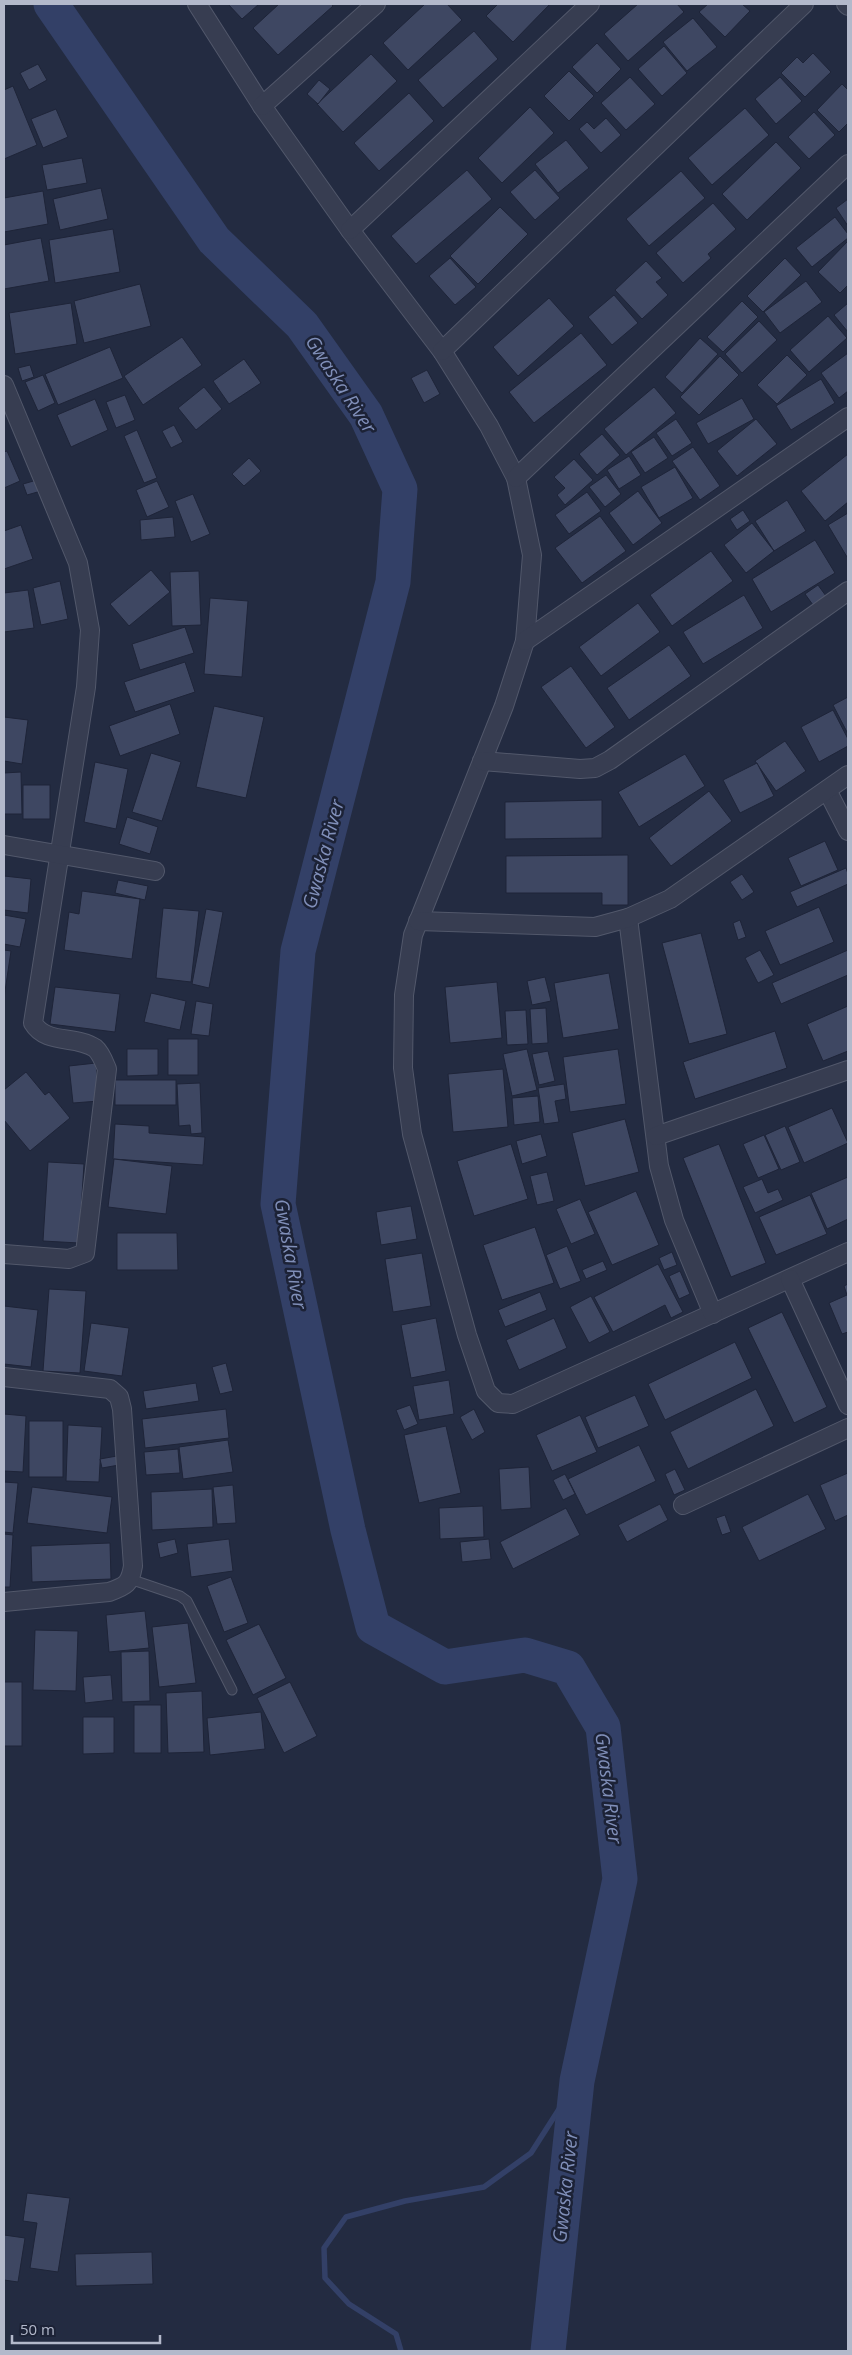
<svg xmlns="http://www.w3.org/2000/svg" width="852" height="2355" viewBox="0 0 852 2355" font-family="'Open Sans',sans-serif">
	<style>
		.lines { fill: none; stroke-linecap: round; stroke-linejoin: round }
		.stream { stroke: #334067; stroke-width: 5.5 }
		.river { stroke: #334067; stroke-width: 35 }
		.building { fill: #3e4762; stroke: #1e2438 }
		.service-casing { stroke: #52586b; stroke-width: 11 }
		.minor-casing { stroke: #52586b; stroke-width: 20 }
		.service { stroke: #373d51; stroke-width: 9 }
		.minor { stroke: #373d51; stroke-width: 18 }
		.labels { text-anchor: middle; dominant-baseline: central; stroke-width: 5; stroke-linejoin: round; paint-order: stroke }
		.water-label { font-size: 19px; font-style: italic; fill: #808fb9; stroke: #1c2236 }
	</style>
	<rect width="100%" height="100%" fill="#232b41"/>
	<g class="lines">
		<polyline class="stream" points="401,2351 396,2334 349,2304 325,2278 324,2248 346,2217 405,2201 484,2187 531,2153 577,2081"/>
		<polyline class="river" points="51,4 214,240 302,325 366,415 400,489 393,582 298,951 278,1204 348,1530 373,1627 445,1667 525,1655 568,1668 603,1727 620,1879 577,2081 548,2351"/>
	</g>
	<g class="building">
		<polygon points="228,4 259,4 242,19"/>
		<polygon points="279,4 331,4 333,6 278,55 253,28"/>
		<polygon points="425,4 447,4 462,20 408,70 383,43"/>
		<polygon points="498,4 550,4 513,42 486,16"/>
		<polygon points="638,4 677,4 684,12 628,61 604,34"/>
		<polygon points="708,4 742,4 750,11 725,37 699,12"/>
		<polygon points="693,18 717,47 687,71 663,42"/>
		<polygon points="474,31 498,59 443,108 418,80"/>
		<polygon points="597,43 621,69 597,93 572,67"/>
		<polygon points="664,46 687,73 662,96 638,69"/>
		<polygon points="813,53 831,72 805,97 781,73 797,57 803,63"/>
		<polygon points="371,54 397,81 343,132 317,104"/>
		<polygon points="38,64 47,80 29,90 20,73"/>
		<polygon points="569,71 594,96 569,121 544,96"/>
		<polygon points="630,77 655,104 626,130 601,103"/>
		<polygon points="780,77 802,101 776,124 755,99"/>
		<polygon points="319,80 330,89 318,104 307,94"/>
		<polygon points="842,84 848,90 848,123 839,132 817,110"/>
		<polygon points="13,86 37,145 4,159 4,90"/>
		<polygon points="409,93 434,121 379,171 354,143"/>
		<polygon points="530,107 554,133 502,183 478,158"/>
		<polygon points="745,108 769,135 712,185 688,158"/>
		<polygon points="56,109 68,137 43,148 31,119"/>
		<polygon points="814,112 835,135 809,159 788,137"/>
		<polygon points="606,118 621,135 601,153 579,129 587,122 594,129"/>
		<polygon points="566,140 589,168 558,193 535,164"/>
		<polygon points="776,142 801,168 747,220 722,194"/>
		<polygon points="82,158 87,183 47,190 42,165"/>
		<polygon points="467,170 492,199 416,264 391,236"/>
		<polygon points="535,170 560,198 535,220 510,192"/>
		<polygon points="681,171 705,198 649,246 626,219"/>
		<polygon points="101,188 108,219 60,230 53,199"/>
		<polygon points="43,191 48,224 4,232 4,198"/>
		<polygon points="848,199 848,226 836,208"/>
		<polygon points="713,203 736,229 708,254 711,258 683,283 656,253"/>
		<polygon points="500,207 528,234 478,284 450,256"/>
		<polygon points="835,217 848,234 848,238 812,267 796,248"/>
		<polygon points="113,229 120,272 55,283 49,240"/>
		<polygon points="41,238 49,281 4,289 4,245"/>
		<polygon points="848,241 848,285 840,293 818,272"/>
		<polygon points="450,258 476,287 455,305 429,276"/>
		<polygon points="785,258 801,275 763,312 747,296"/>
		<polygon points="646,261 662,278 656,282 668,295 642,319 615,290"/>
		<polygon points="806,281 822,302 780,333 764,312"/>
		<polygon points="140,284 151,326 84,343 74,301"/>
		<polygon points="614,295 638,323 612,345 588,317"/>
		<polygon points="549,298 574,326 518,376 493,347"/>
		<polygon points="742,301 758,317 723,352 707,337"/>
		<polygon points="71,303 77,344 15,354 9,313"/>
		<polygon points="848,303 848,332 834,315"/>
		<polygon points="828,316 847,338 809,372 790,350"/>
		<polygon points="759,321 777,340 742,373 725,354"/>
		<polygon points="581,333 607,365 534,423 509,392"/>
		<polygon points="182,337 202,365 143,405 124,376"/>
		<polygon points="700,338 718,354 682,393 665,377"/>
		<polygon points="110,347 123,378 58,405 45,374"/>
		<polygon points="848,353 848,391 839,398 821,373"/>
		<polygon points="787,355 807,375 777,404 757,385"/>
		<polygon points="720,356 739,375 699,415 680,397"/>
		<polygon points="244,359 261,383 229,404 213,381"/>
		<polygon points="30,365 34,377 22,381 18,368"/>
		<polygon points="427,370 440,394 424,403 411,378"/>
		<polygon points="43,375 55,403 38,411 25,382"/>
		<polygon points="821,379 835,403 791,430 776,406"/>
		<polygon points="204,387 222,409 196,430 178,408"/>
		<polygon points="654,387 676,413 626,455 604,429"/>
		<polygon points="125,395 135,420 116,428 106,402"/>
		<polygon points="742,398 754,419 708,444 696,423"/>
		<polygon points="95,399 108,430 71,447 57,415"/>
		<polygon points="676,419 692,443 672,456 656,433"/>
		<polygon points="756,419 777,444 737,476 717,451"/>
		<polygon points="174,425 183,442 171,448 162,431"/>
		<polygon points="137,430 157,478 144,483 124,436"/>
		<polygon points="602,434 620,455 597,475 579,454"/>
		<polygon points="654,437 668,458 645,473 631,452"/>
		<polygon points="693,447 720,486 700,500 672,461"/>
		<polygon points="7,451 20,481 4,488 4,452"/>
		<polygon points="848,454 848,502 825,521 801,491"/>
		<polygon points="629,456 641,475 619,489 607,470"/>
		<polygon points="249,458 261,471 244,486 232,474"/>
		<polygon points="574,459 593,480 565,505 557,495 565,488 554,477"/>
		<polygon points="675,467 693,498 659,518 641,487"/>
		<polygon points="606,475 621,494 605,507 589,487"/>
		<polygon points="37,480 41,491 27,495 23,484"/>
		<polygon points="157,481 169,507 147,517 136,490"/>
		<polygon points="638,491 662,523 633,545 609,513"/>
		<polygon points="587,492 601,511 569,534 555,515"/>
		<polygon points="193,494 210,534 191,542 175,501"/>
		<polygon points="787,500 806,531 774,551 755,521"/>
		<polygon points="743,510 750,521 737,530 730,519"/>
		<polygon points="848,513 848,556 847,557 828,525"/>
		<polygon points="600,516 626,551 582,583 555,548"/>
		<polygon points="173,517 175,537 141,540 140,520"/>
		<polygon points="752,523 774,551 746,573 724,545"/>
		<polygon points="21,525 33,559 4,569 4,531"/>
		<polygon points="815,540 835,573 771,612 752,579"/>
		<polygon points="711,551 733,581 672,626 650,595"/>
		<polygon points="151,570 170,592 129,626 110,604"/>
		<polygon points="199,571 201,625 172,626 170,572"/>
		<polygon points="60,581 68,619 41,625 33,588"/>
		<polygon points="818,585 826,596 813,605 805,594"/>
		<polygon points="28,590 34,628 4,632 4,593"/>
		<polygon points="744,595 763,628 703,664 683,632"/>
		<polygon points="210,598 248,601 242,677 204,674"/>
		<polygon points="638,603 660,632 601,676 579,647"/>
		<polygon points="185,627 194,653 140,670 132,644"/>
		<polygon points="669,645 691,676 629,720 607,688"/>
		<polygon points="185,662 195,692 135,712 124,682"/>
		<polygon points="571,666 615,727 586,748 541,687"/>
		<polygon points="848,697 848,734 833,705"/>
		<polygon points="170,704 180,734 120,756 109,726"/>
		<polygon points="214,706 264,717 246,798 196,787"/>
		<polygon points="833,710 848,739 848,746 819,762 801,727"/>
		<polygon points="4,717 28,720 22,764 4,761"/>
		<polygon points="785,741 806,771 776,791 755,761"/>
		<polygon points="151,753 181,762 162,821 132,812"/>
		<polygon points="685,754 705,786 639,827 618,792"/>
		<polygon points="95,762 128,769 116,829 84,822"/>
		<polygon points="757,763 774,796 740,813 723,780"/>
		<polygon points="21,772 22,814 4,814 4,773"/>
		<rect x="23" y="785" width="27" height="34"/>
		<polygon points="709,791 732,821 671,866 649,838"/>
		<polygon points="602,800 602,838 505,839 505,802"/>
		<polygon points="127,817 158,827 150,854 119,844"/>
		<polygon points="825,841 838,870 801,886 788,858"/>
		<polygon points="628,855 628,905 602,905 602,893 506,893 506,856"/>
		<polygon points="846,868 848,874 848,884 797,907 790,892"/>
		<polygon points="742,874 754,892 742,900 730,882"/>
		<polygon points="4,876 31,879 28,913 4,910"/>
		<polygon points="118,880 148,886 145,900 115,893"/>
		<polygon points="82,891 140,899 132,959 64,950 69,912 79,914"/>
		<polygon points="819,907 834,942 780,965 765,931"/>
		<polygon points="163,908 199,911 191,982 156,978"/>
		<polygon points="206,909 223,912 209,988 192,984"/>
		<polygon points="4,915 26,919 20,947 4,944"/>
		<polygon points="740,920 746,937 738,940 733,923"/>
		<polygon points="701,933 727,1034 689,1044 662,943"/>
		<polygon points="4,950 11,951 4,998"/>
		<polygon points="760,950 774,975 758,983 745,958"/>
		<polygon points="848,950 848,975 781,1004 772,983"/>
		<polygon points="609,973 619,1029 563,1038 554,983"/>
		<polygon points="545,977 551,1001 532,1005 527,981"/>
		<polygon points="497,982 502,1038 450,1043 445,987"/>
		<polygon points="55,987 120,994 115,1032 50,1024"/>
		<polygon points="151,993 186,1001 180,1030 144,1022"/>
		<polygon points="196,1001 213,1004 209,1036 191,1034"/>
		<polygon points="848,1006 848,1051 823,1061 807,1024"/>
		<polygon points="546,1008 548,1043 532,1044 530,1009"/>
		<polygon points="526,1010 528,1044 507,1045 505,1011"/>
		<polygon points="775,1031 787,1068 695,1099 683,1062"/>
		<rect x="168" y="1039" width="30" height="36"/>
		<polygon points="127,1049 158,1049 158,1075 127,1076"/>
		<polygon points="527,1049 537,1090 512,1096 503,1054"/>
		<polygon points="618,1049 626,1104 570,1112 563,1057"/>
		<polygon points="548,1051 555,1081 539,1085 532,1054"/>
		<polygon points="96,1063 99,1101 73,1103 69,1066"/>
		<polygon points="503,1069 508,1127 453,1132 448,1074"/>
		<polygon points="26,1072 45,1095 49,1092 70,1118 30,1151 4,1120 4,1090"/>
		<rect x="115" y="1080" width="61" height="25"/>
		<polygon points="200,1083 202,1133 191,1134 190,1125 179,1126 177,1084"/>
		<polygon points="564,1084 566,1099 555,1101 559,1122 544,1124 538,1088"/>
		<polygon points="538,1096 540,1122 514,1125 512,1098"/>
		<polygon points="832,1108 848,1143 804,1163 788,1127"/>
		<polygon points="625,1119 639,1172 585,1186 572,1133"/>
		<polygon points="115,1124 149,1126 149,1133 205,1137 203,1165 113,1159"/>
		<polygon points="785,1126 800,1162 781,1170 765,1135"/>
		<polygon points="541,1134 547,1156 522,1164 516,1141"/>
		<polygon points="764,1135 779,1169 758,1178 743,1144"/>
		<polygon points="511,1144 528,1199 474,1216 457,1161"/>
		<polygon points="719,1144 766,1263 731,1277 683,1158"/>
		<polygon points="114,1159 172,1166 166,1214 108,1207"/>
		<polygon points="48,1162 84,1164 79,1243 43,1241"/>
		<polygon points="547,1172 554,1201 537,1205 530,1176"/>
		<polygon points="848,1177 848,1219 827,1229 811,1193"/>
		<polygon points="762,1179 768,1193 778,1189 783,1200 755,1213 743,1187"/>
		<polygon points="636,1191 659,1245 612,1265 588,1212"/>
		<polygon points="810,1195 827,1234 776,1255 759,1217"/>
		<polygon points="580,1199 595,1234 571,1244 556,1209"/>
		<polygon points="411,1206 417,1239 381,1245 376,1212"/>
		<polygon points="535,1227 554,1283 502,1300 483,1245"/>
		<polygon points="117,1233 177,1233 178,1270 117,1270"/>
		<polygon points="567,1246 581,1281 560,1289 546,1255"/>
		<polygon points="672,1252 677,1265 664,1270 659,1258"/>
		<polygon points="422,1253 431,1306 393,1312 385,1259"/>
		<polygon points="603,1261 607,1270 586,1279 582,1270"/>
		<polygon points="658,1264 683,1312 671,1318 665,1305 613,1332 594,1297"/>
		<polygon points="680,1271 690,1294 679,1299 669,1276"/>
		<polygon points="848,1284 848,1332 842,1334 829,1303 847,1295 844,1286"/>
		<polygon points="49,1289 86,1291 80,1373 43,1371"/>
		<polygon points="540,1292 547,1310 505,1327 498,1310"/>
		<polygon points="591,1296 610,1332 589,1343 570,1307"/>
		<polygon points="4,1306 38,1310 31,1367 4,1364"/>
		<polygon points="782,1312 827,1407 794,1423 748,1328"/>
		<polygon points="436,1318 446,1371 411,1378 401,1325"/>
		<polygon points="554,1318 567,1348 519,1370 506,1340"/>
		<polygon points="91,1323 129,1328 122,1376 84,1371"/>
		<polygon points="735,1342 752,1378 665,1420 648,1384"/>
		<polygon points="226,1363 233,1391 220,1394 212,1367"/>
		<polygon points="449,1380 454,1414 419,1420 413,1386"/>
		<polygon points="196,1383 199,1401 146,1409 143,1391"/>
		<polygon points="756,1389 774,1426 688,1469 670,1432"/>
		<polygon points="635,1395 649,1426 598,1448 585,1417"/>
		<polygon points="410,1405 418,1424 404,1430 396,1410"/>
		<polygon points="226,1409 229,1438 145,1448 142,1419"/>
		<polygon points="474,1409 485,1432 472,1440 460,1417"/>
		<polygon points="4,1414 26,1416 23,1472 4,1471"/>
		<polygon points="580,1415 597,1452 552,1471 536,1435"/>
		<rect x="29" y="1421" width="34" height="56"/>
		<polygon points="68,1425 102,1427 99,1482 66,1481"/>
		<polygon points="446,1426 461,1493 419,1503 404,1435"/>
		<polygon points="228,1440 233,1472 183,1479 179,1447"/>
		<polygon points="639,1445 656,1481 586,1515 568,1479"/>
		<polygon points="178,1449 180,1473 146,1475 144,1452"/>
		<polygon points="117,1456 119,1465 102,1468 100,1459"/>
		<polygon points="529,1467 531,1508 501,1510 499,1469"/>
		<polygon points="675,1469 685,1490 674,1495 665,1474"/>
		<polygon points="848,1473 848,1515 835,1521 820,1485"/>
		<polygon points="565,1474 575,1494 563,1500 553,1480"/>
		<polygon points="4,1482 18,1483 13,1533 4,1532"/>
		<polygon points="233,1485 236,1523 217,1524 213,1487"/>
		<polygon points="32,1487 112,1497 107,1533 27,1523"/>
		<polygon points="212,1489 213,1527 152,1530 151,1492"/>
		<polygon points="808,1494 826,1529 759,1561 742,1527"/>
		<polygon points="660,1504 668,1520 627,1542 618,1525"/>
		<polygon points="483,1506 484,1537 440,1539 439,1508"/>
		<polygon points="566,1508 580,1535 513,1569 500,1542"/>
		<polygon points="725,1515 731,1532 722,1535 716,1518"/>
		<polygon points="4,1534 13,1535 10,1587 4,1587"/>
		<polygon points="175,1539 178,1553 160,1558 157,1543"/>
		<polygon points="229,1539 233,1571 191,1577 187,1544"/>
		<polygon points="489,1539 491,1559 462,1562 460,1542"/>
		<polygon points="110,1543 111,1579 32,1582 31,1546"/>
		<polygon points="231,1577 248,1623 224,1632 207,1586"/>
		<polygon points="145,1611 149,1648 109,1652 106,1615"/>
		<polygon points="188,1623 196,1683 159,1687 152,1627"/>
		<polygon points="259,1624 286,1678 253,1695 226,1640"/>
		<polygon points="35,1630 78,1631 76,1691 33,1690"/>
		<polygon points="149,1651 150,1701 122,1702 121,1652"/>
		<polygon points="111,1675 113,1700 85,1703 83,1677"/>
		<rect x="4" y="1682" width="18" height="64"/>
		<polygon points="290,1682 317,1736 284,1753 257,1698"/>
		<polygon points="202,1691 204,1752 168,1753 166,1693"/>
		<rect x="134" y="1705" width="27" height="48"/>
		<polygon points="261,1712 265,1749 210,1755 207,1718"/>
		<polygon points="83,1717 114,1717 114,1753 83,1754"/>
		<polygon points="27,2193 70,2198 58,2272 30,2268 37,2223 23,2221"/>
		<polygon points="4,2235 25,2238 18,2282 4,2280"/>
		<polygon points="152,2252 153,2284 76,2286 75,2254"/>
	</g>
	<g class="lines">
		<defs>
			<polyline id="service" points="130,1579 180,1596 187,1601 232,1690"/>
			<g id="minor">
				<polyline points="197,4 262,106 350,230 442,351 489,426 516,478 532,555 525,641 504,706 413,935 404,995 403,1068 412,1134 467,1335 486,1391 498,1403 513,1404 848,1252"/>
				<polyline points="846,4 848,6"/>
				<polyline points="262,106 376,4"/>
				<polyline points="350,230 590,4"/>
				<polyline points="442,351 804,4"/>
				<path d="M4,385L78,563L90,630L86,687L33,1023C46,1045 76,1035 95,1048C101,1053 104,1062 107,1069L85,1253L69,1259L4,1254"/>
				<polyline points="516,478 848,164"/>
				<polyline points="525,641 848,417"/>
				<polyline points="482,761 580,769 595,768 610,760 848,591"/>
				<polyline points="827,790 848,831"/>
				<polyline points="4,845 155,871"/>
				<polyline points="628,918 659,1166 674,1220 713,1314"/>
				<polyline points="418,921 595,927 628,918 670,899 848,775"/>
				<polyline points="656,1136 848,1070"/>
				<polyline points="790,1279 848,1405"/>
				<path d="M4,1377L110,1389L119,1397L122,1409L133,1566C130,1584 126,1586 109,1592L4,1602"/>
				<polyline points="683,1505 848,1428"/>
			</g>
		</defs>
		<use href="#service" class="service-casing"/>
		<use href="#minor" class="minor-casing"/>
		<use href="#service" class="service"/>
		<use href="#minor" class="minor"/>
	</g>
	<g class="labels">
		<g class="water-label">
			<text transform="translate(341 384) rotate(57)">Gwaska River</text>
			<text transform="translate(323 854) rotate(-75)">Gwaska River</text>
			<text transform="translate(291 1254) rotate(80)">Gwaska River</text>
			<text transform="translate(609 1788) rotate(83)">Gwaska River</text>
			<text transform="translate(565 2187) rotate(-84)">Gwaska River</text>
		</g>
	</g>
	<rect width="852" height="2355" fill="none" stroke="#b3b9cb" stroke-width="10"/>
	<path d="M12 2335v8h148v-8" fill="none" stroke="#b3b9cb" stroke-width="2.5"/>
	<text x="20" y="2335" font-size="15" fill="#b3b9cb" stroke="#1c2236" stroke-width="4" paint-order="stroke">50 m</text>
</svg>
